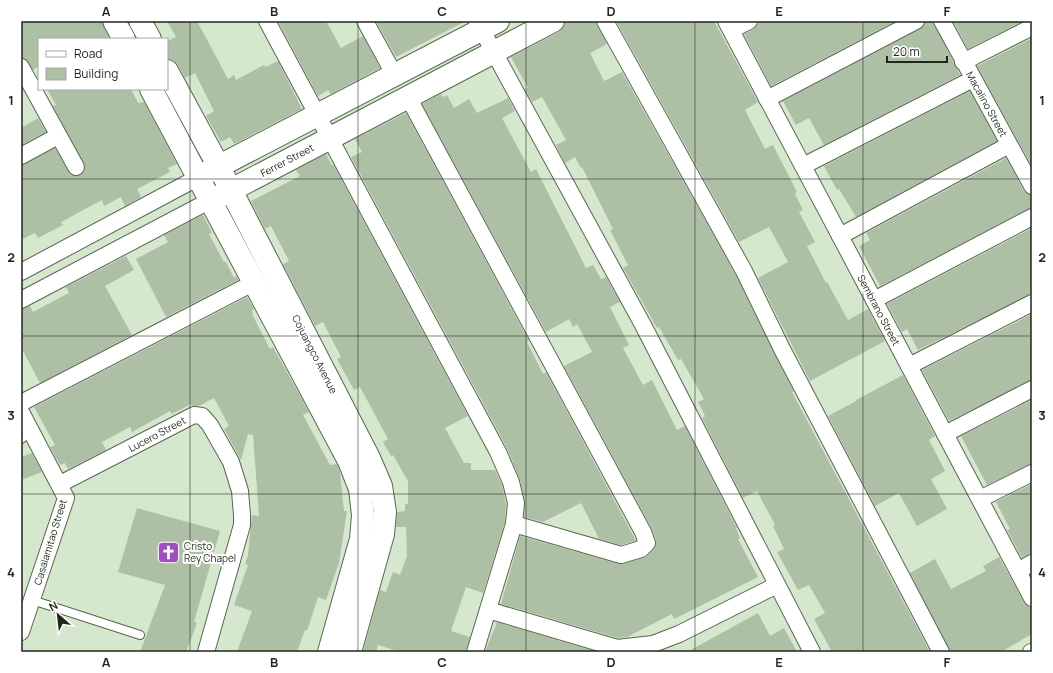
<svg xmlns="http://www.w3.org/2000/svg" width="1053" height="673" viewBox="0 0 1053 673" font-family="Manrope,sans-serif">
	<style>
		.building { fill: #adc0a6 }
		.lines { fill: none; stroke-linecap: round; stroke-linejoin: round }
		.lane-casing { stroke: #566750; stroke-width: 10 }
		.street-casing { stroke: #566750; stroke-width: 18 }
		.secondary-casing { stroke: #566750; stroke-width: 24 }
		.lane { stroke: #fff; stroke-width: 8 }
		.street { stroke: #fff; stroke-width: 16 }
		.secondary { stroke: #fff; stroke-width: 22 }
		.grid { fill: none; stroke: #1f261c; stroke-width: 1; stroke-opacity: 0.55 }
		.labels { text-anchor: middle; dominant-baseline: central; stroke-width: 4; stroke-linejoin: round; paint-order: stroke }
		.street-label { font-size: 10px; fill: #1f261c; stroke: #fff }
		.poi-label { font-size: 10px; fill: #1f261c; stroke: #fff; text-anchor: start }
		.neatline { fill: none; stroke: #1f261c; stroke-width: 1.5 }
		.grid-label { font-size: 13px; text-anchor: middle; font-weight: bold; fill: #1f261c }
	</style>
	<rect width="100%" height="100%" fill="#d5e8ce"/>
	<g class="building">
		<polygon points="21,21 101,21 110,39 39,39 39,66 33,70 26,59 21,58"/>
		<polygon points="167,21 197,21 228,79 234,75 236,80 264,65 266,67 278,61 302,109 234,144 230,137 221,142 206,116 214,111 195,73 185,78 178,65 173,60 167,59 167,41 176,37"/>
		<polygon points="278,21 326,21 341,48 363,36 380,68 331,94 328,90 318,96"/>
		<polygon points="376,21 466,21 396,57"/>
		<polygon points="565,21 596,21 607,44 590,53 604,81 622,72 736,275 794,392 792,392 930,652 832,652 814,619 825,613 809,585 798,590 777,552 784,549 773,526 775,525 757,491 743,498 702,418 705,416 698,402 704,399 681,359 678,360 659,327 657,328 623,268 628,265 610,230 613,229 582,167 581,168 575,157 565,163 556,145 566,140 542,97 532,102 525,89 528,88 511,57 559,32 564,27"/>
		<polygon points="616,21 714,21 758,102 745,110 765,149 773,145 797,192 795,194 803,210 799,212 815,242 807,246 826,283 827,282 848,320 868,309 885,341 810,381 758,278 788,262 769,227 739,242"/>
		<polygon points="760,21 896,21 771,86 744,34 754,29"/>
		<polygon points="925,21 933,21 960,75 824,145 809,118 796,125 783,101 920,29"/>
		<polygon points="953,21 1023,21 968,49"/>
		<polygon points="1032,38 1032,166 977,66"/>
		<polygon points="47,89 131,89 138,103 144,102 177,164 168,168 170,172 137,189 141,197 125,206 121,197 104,206 102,200 61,222 63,225 38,238 35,233 21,240 21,165 55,148 71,175 80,175 85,168 53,106 56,105"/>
		<polygon points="970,91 997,141 856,217 839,189 837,190 824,166"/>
		<polygon points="441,94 443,97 447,95 454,108 469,99 477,113 508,98 515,111 502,118 531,172 536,169 586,268 593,265 601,279 606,277 620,302 610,307 629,345 623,348 643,385 652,380 677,430 685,426 737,528 736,528 740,538 738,539 758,577 674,619 672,614 627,637 618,638 501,604 520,536 619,564 647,556 656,545 656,540 651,527 564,366 592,352 577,324 573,327 569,319 546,332 422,104"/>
		<polygon points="406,113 529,341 527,342 543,374 546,372 636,541 621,545 599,539 581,503 543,522 524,517 525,501 520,480 507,448 351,157 362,152 355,139"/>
		<polygon points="38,118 46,132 21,145 21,128"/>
		<polygon points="326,154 331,164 334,166 468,416 445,428 464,463 471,463 471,470 495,470 502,485 506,504 505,522 483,593 466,587 451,631 470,637 466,652 400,652 378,645 376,652 363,652 380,590 386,592 393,572 400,575 407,556 406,527 396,527 397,512 405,511 405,504 408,504 408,481 393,455 391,456 383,442 388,439 360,387 354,390 337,359 341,357 323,322 315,326 283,264 289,261 271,226 265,229 251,201 300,176 296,170"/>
		<polygon points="1006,158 1024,191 1032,195 1032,208 880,286 859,246 870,240 866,233"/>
		<polygon points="203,215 212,233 209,234 224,262 226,262 234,278 237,276 238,280 166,317 136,259 168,242 164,235"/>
		<polygon points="1032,228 1032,294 918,350 907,329 902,332 887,304"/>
		<polygon points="126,256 134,270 105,286 132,335 40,383 21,347 21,309 30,306 33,312 69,293 66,287"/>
		<polygon points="247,297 254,309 252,310 253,314 252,314 270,349 273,347 309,412 303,415 330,465 337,464 338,466 340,473 344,511 347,511 339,563 326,600 318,597 307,631 305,630 297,652 237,652 252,611 234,605 248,565 245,564 248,555 252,515 259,516 253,435 248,434 241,460 224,429 229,426 214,398 199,406 192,406 191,404 172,414 170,411 132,432 130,427 102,442 106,450 68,469 65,463 60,465 50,447 55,445 34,407"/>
		<polygon points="1032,314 1032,380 949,421 922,370"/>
		<polygon points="903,375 935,436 929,440 945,471 931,479 947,509 917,526 899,493 875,506 828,416 856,401 856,400"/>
		<polygon points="1032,400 1032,464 987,485 961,436"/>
		<polygon points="32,453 42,472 21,480 21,457"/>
		<polygon points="1032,484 1032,554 1022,558 1007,530 1010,529 996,502"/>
		<polygon points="137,508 220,531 194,622 197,623 186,652 140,652 165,585 118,572"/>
		<polygon points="999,557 1024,602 1032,607 1032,634 1001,652 950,652 910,573 935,559 951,589 986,571 983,566"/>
		<polygon points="758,613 770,636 784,628 797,652 687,652"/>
		<polygon points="497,622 597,652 485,652"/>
	</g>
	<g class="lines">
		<defs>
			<g id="lane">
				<polyline points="21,439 32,432"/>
				<polyline points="32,600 140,635"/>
			</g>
			<g id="street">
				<polyline points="267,21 498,452 511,482 516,503 514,524 475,652"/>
				<polyline points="365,21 394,74"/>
				<polyline points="477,21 643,325 812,652"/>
				<polyline points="605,21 744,271 782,349 941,652"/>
				<polyline points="726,21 1032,598"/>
				<polyline points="942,21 1032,186"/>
				<polyline points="731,30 749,21"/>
				<polyline points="963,62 1032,27"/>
				<polyline points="21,67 76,167"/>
				<polyline points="408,97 643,532 647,543 641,549 621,555 514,524"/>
				<polyline points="767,99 916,21"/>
				<polyline points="21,156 58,136"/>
				<polyline points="803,166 973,79"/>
				<polyline points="840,236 1009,145"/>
				<polyline points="21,272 199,177"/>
				<polyline points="21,300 211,200"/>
				<polyline points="874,300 1032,217"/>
				<polyline points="909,366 1032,303"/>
				<polyline points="21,403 255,282"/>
				<polyline points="21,412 66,498 21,632"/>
				<polyline points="945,434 1032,389"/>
				<polyline points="60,484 194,415 202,416 210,425 231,462 240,491 242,515 242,525 206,652"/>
				<polyline points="980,499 1032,473"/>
				<polyline points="1018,571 1032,563"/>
				<polyline points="488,610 617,648 653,644 679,634 777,585"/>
				<polyline points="1031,652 1032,652"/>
			</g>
			<g id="secondary">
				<polyline points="114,21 124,39"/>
				<polyline points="140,21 150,39"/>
				<polyline points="167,71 219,167 369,458 381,486 385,512 383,534 350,652"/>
				<polyline points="151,89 349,461 360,489 363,515 361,539 329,652"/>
				<polyline points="206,173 498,21"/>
				<polyline points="218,197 553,21"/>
			</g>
		</defs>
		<use href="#lane" class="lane-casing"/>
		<use href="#street" class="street-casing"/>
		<use href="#secondary" class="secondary-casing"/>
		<use href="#lane" class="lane"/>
		<use href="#street" class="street"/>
		<use href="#secondary" class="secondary"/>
	</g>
	<path class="grid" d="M190,21V652M358,21V652M526,21V652M695,21V652M863,21V652M21,179H1032M21,336H1032M21,494H1032"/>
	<defs>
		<symbol id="church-square" viewBox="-11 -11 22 22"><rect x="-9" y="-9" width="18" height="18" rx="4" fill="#9f4fc0" stroke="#fff"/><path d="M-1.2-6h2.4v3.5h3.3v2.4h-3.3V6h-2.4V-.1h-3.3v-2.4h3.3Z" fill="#fff"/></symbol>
	</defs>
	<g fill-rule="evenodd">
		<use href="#church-square" x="156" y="540" width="25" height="25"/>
	</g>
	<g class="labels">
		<g class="street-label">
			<text transform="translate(987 104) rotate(61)">Macalino Street</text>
			<text transform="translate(287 160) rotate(-28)">Ferrer Street</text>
			<text transform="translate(879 310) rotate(62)">Sembrano Street</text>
			<text transform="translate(315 354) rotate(63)">Cojuangco Avenue</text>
			<text transform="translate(157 434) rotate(-28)">Lucero Street</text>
			<text transform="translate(50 542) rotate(-73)">Casalamitao Street</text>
		</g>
		<g class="poi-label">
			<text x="184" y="546">Cristo<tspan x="184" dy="12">Rey Chapel</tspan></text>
		</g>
	</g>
	<rect width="1053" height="673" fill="none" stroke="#ffffff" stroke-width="44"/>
	<rect x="38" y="38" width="130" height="52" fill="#ffffff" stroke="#a5a8a4"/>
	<rect x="46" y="51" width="20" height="6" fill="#ffffff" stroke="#a5a8a4"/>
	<text x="74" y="58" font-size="12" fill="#1f261c">Road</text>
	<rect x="46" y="68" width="20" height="12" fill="#adc0a6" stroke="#a5a8a4"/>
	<text x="74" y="78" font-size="12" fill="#1f261c">Building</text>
	<g transform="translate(58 615) rotate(332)" stroke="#ffffff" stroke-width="3" paint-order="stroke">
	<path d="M0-3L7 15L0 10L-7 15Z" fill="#1f261c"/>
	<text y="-6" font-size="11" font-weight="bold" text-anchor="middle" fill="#1f261c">N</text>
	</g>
	<path d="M887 56v6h60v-6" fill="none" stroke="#1f261c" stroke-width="2"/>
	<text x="893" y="56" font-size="12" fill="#1f261c" stroke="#ffffff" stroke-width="3" paint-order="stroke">20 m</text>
	<rect x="22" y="22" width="1009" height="629" class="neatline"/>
	<g class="grid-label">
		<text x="106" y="16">A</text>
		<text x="274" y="16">B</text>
		<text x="442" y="16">C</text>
		<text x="611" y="16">D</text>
		<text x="779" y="16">E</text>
		<text x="947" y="16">F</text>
		<text x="11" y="105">1</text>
		<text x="1042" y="105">1</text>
		<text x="11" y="262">2</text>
		<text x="1042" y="262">2</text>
		<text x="11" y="420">3</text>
		<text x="1042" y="420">3</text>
		<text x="11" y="577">4</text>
		<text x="1042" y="577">4</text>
		<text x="106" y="667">A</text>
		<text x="274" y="667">B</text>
		<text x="442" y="667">C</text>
		<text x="611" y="667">D</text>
		<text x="779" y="667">E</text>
		<text x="947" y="667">F</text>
	</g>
</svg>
